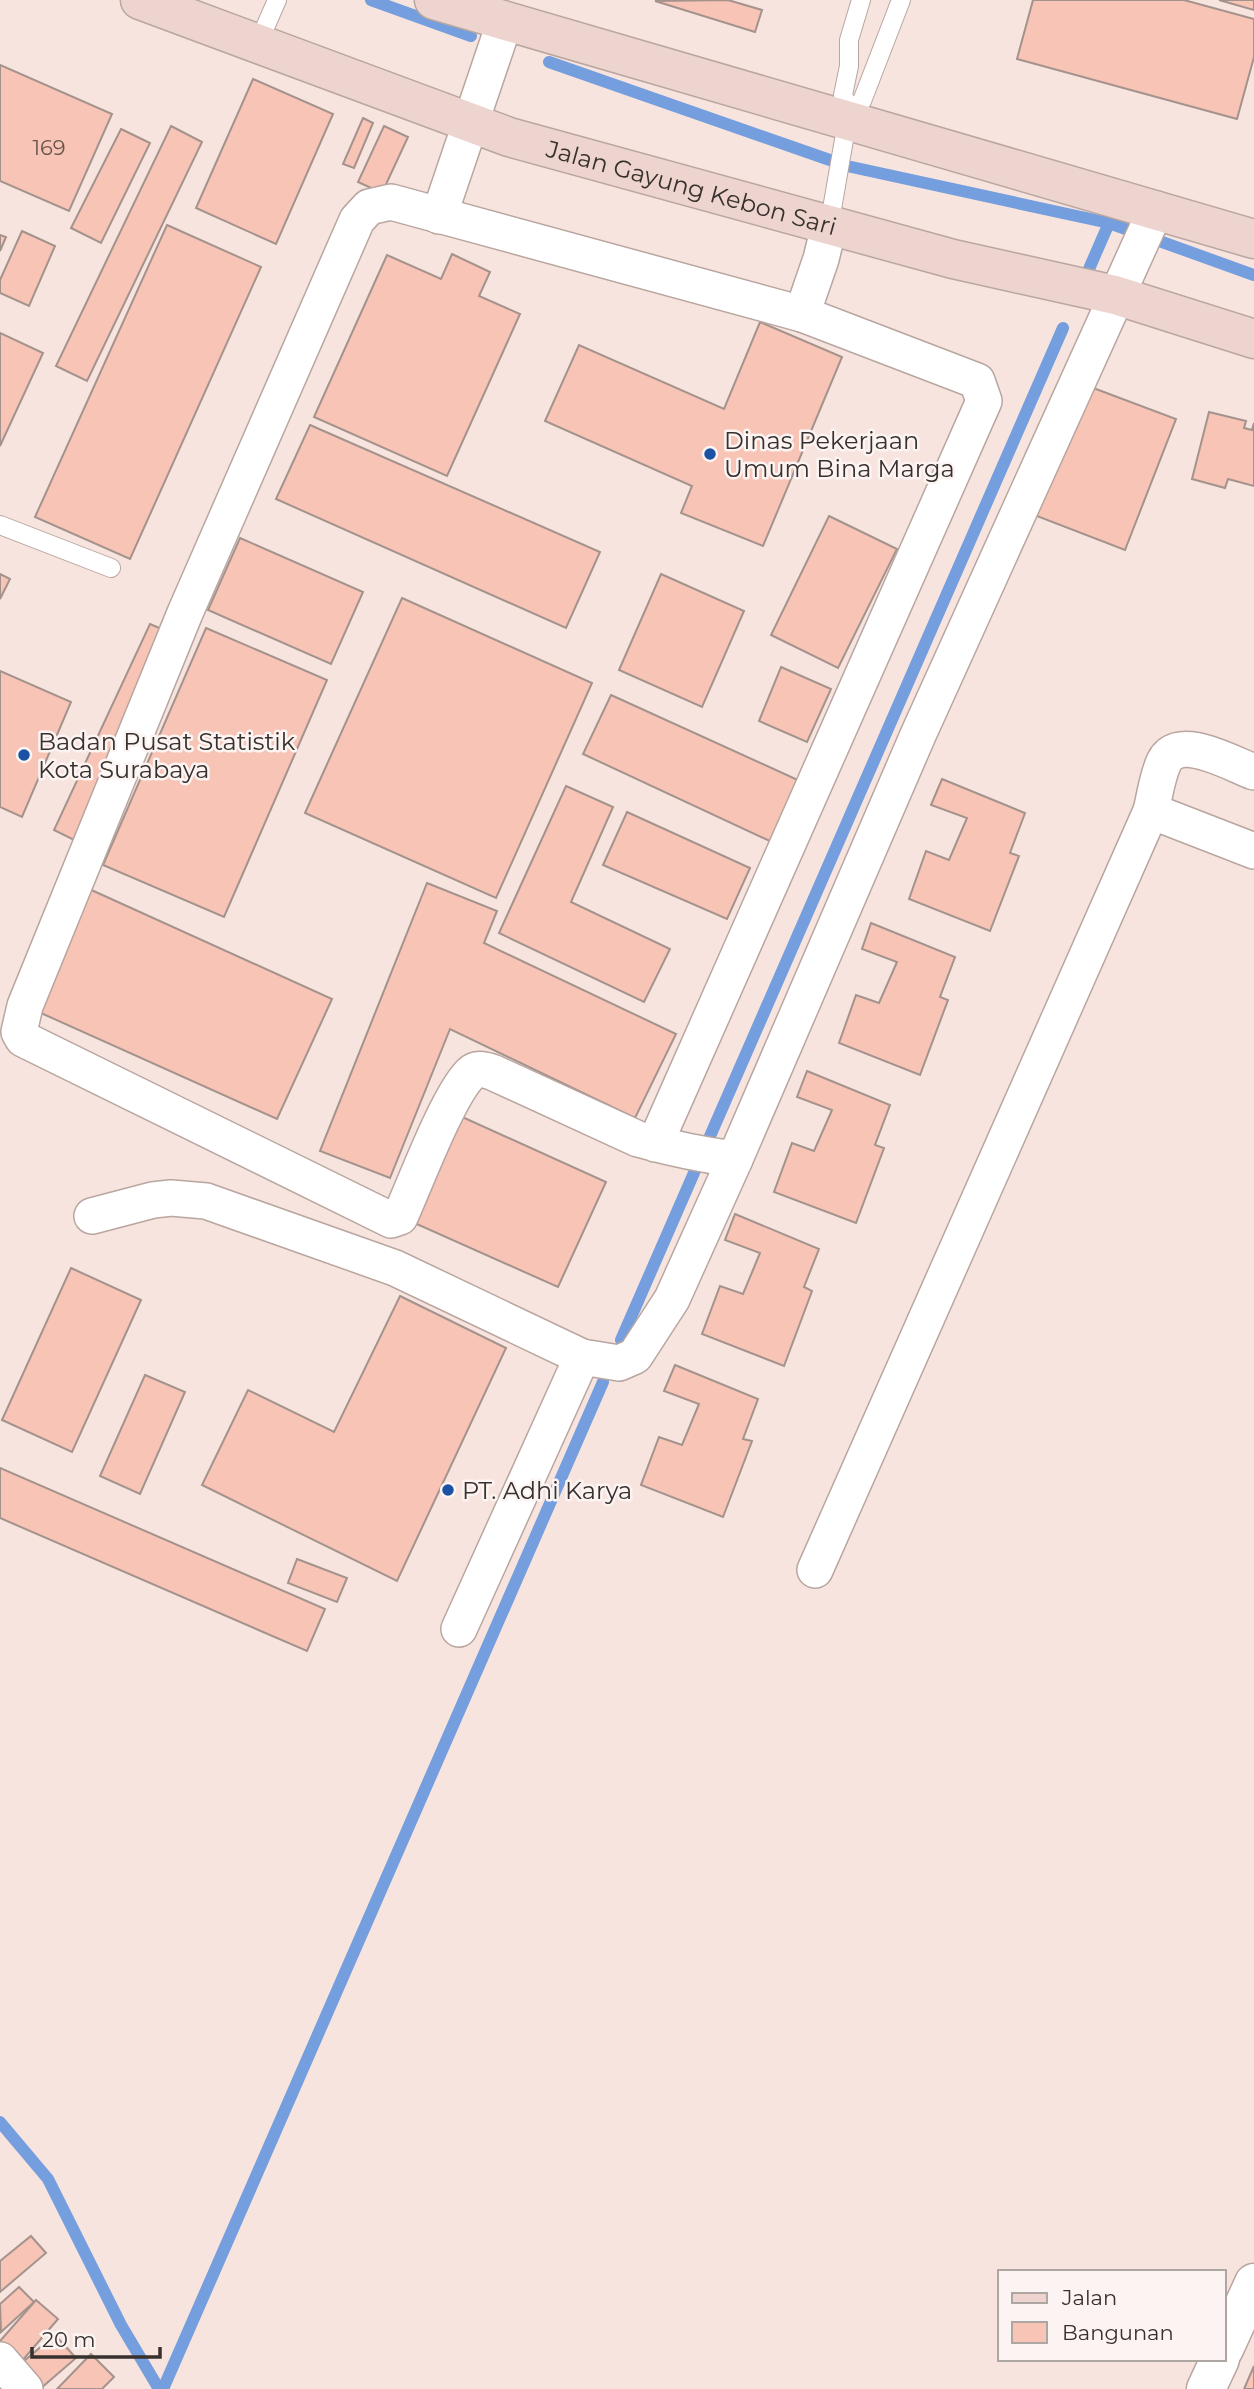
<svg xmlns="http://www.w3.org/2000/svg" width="1254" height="2389" viewBox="0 0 1254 2389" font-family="Montserrat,sans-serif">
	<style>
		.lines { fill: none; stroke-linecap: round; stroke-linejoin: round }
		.stream { stroke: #749edd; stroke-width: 12 }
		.building { fill: #f7c4b5; stroke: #a4928d; stroke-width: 2 }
		.service-casing { stroke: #b9a6a0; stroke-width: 20 }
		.minor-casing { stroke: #b9a6a0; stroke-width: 38 }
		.tertiary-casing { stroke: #b9a6a0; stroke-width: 41 }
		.secondary-casing { stroke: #b9a6a0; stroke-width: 41 }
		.service { stroke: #fff; stroke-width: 18 }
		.minor { stroke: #fff; stroke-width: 35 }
		.tertiary { stroke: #fff; stroke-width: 38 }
		.secondary { stroke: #edd4ce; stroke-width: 38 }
		.poi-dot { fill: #1b52a4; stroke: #fcf4f2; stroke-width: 2.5 }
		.labels { text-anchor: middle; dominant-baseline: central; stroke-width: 5; stroke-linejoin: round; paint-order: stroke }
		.number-label { font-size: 21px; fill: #67554f }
		.street-label { font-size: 24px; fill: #37302d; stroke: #fcf4f2 }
		.poi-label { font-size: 24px; fill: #37302d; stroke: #fcf4f2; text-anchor: start }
	</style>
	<rect width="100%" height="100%" fill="#f8e4de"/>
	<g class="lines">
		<g class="stream">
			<polyline points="371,0 471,36"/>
			<polyline points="549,62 847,166 1109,223 1254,275"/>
			<polyline points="1089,269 1109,223"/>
			<polyline points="621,1340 1063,328"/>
			<polyline points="0,2122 48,2179 121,2325 159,2389"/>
			<polyline points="163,2389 603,1382"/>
		</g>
	</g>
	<g class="building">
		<polygon points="728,0 762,10 755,32 655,1"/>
		<polygon points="1033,0 1184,0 1254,19 1254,57 1237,119 1017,59"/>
		<polygon points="1219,0 1254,0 1254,10"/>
		<polygon points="0,65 112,114 69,211 0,181"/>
		<polygon points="253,79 333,114 276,244 196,208"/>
		<polygon points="363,118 373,123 354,168 343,164"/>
		<polygon points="171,126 202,142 87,381 56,366"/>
		<polygon points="384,126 408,137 382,193 358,182"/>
		<polygon points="121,129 150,143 101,243 71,228"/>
		<polygon points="167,225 261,267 130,559 35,517"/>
		<polygon points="22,231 55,246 29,306 0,293 0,280"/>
		<polygon points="0,235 6,237 0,251"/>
		<polygon points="452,254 490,272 479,296 520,314 447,476 314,417 387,255 441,279"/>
		<polygon points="760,322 842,357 763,546 681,513 692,486 545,421 579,345 724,409"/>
		<polygon points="0,333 43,353 0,446"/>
		<polygon points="1080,383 1176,419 1125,550 1029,513"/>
		<polygon points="1209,412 1246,421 1244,428 1252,430 1254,423 1254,486 1228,479 1225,488 1192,479"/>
		<polygon points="310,425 600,552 566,628 276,499"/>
		<polygon points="829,516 897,549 838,668 771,635"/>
		<polygon points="240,538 363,592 331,664 208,610"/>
		<polygon points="0,574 10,579 0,599"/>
		<polygon points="661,574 744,611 702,707 619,670"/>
		<polygon points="402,598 592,683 496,898 305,813"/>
		<polygon points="150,624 171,633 74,840 54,830"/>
		<polygon points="206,628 327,680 224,917 103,865"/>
		<polygon points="781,667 831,689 807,742 759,721"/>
		<polygon points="0,671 71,702 22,817 0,807"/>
		<polygon points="611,695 800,781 772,842 583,754"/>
		<polygon points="942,779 1025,813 1010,853 1019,856 990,931 909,899 926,851 949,860 967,818 931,805"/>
		<polygon points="566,786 613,807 571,902 670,949 644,1002 499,933"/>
		<polygon points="627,812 750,868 727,919 603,865"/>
		<polygon points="427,883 497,911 484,943 676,1034 635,1118 450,1029 390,1178 320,1151"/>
		<polygon points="87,888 332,999 277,1119 32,1009"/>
		<polygon points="871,923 955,957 940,997 948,1000 920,1075 839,1043 856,995 879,1003 897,962 862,949"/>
		<polygon points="807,1071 890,1105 875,1145 884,1148 856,1223 774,1192 792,1143 814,1151 832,1110 797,1097"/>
		<polygon points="449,1111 606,1182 558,1287 401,1217"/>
		<polygon points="735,1214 819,1249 804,1287 812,1291 784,1366 702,1334 720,1286 743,1294 760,1253 725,1240"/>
		<polygon points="71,1268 141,1300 72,1452 2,1420"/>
		<polygon points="400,1296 506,1348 397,1581 202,1485 248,1390 334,1432"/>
		<polygon points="675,1365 758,1399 743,1439 752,1441 723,1517 641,1485 659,1437 682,1445 699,1404 664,1391"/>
		<polygon points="145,1375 185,1392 140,1494 100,1476"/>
		<polygon points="0,1468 325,1609 307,1651 0,1518"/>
		<polygon points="297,1559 347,1578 337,1602 288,1583"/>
		<polygon points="31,2236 46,2253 0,2292 0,2261"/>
		<polygon points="19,2287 34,2302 1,2332 0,2304"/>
		<polygon points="36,2300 58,2319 22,2361 0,2341"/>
		<polygon points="55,2335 76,2358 40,2389 18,2366"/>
		<polygon points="91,2354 114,2377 102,2389 57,2389"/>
		<polygon points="1254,2366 1254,2389 1244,2389"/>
	</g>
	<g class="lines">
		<defs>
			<g id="service">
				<polyline points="257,46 277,0"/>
				<polyline points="849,111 862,101 901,0"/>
				<polyline points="829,226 849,111 843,95 849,66 849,40 861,0"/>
				<polyline points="0,525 111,568"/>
			</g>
			<g id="minor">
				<polyline points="439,216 505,21"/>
				<polyline points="802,314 821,259 829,226"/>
				<path d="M1151,811C1155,795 1157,777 1164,762C1178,732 1232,764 1254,772"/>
				<path d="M655,1144L984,401L977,381L802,314L391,202L369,207L357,220L185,613L25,1006L19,1032L23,1039L391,1220L400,1217C415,1184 448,1095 471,1073C477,1067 485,1070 492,1072L638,1139C670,1148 702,1155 735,1159L918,735L1156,209"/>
				<polyline points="92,1216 153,1200 171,1198 206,1201 395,1268 582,1357 619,1363 635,1356 672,1299 735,1159"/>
				<polyline points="815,1570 1151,811 1254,851"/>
				<polyline points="459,1629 582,1357"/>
				<polyline points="0,2360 25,2389"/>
			</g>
			<g id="tertiary">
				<polyline points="1224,2349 1254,2283"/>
				<polyline points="1206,2389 1220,2359"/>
			</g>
			<g id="secondary">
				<path id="s1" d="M140,0L509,137L953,259L1115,295L1254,339"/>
				<polyline points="434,0 1254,239"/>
			</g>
		</defs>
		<use href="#service" class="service-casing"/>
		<use href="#minor" class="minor-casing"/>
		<use href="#tertiary" class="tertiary-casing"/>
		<use href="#secondary" class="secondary-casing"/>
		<use href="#service" class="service"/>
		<use href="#minor" class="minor"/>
		<use href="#tertiary" class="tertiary"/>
		<use href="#secondary" class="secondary"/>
	</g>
	<g class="poi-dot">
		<circle cx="710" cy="454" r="7"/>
		<circle cx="24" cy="755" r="7"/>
		<circle cx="448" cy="1490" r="7"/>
	</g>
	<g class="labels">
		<g class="number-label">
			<text x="49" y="147">169</text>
		</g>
		<g class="street-label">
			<text stroke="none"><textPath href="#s1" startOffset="583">Jalan Gayung Kebon Sari</textPath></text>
		</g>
		<g class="poi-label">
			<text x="724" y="440">Dinas Pekerjaan<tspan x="724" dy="28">Umum Bina Marga</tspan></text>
			<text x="38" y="741">Badan Pusat Statistik<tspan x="38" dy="28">Kota Surabaya</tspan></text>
			<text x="462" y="1490">PT. Adhi Karya</text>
		</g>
	</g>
	<rect x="998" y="2270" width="228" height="91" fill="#fcf4f2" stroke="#ada6a3" stroke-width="2"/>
	<rect x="1012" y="2293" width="35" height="10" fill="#edd4ce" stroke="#ada6a3" stroke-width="2"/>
	<text x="1062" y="2305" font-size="21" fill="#37302d">Jalan</text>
	<rect x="1012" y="2322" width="35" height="21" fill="#f7c4b5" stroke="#ada6a3" stroke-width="2"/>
	<text x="1062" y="2340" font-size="21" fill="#37302d">Bangunan</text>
	<path d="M32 2347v10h128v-10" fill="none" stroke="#37302d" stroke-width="3.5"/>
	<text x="42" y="2347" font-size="21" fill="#37302d" stroke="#fcf4f2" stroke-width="5" paint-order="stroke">20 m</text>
</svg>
